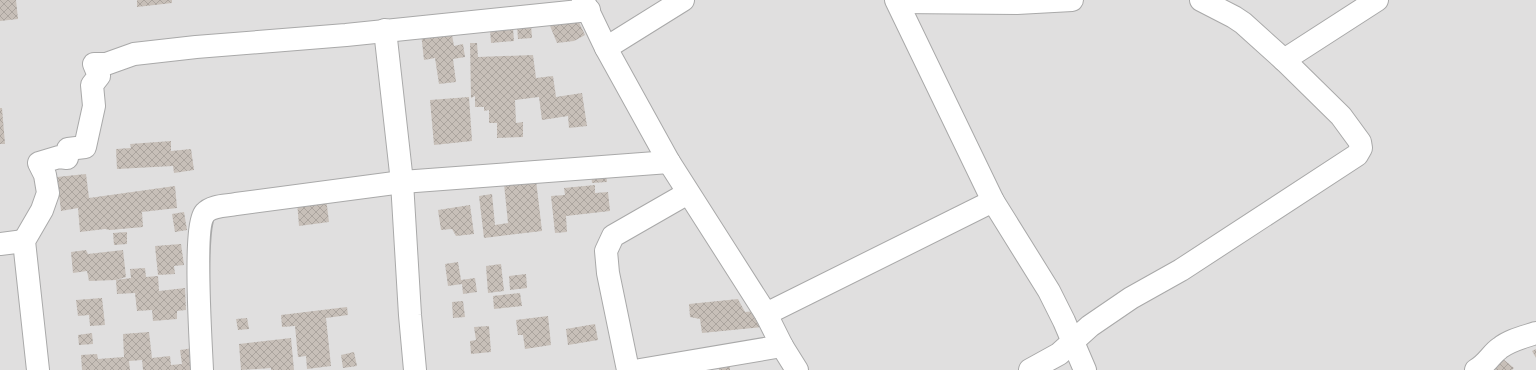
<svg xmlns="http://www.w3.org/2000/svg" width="1536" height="370" viewBox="0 0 1536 370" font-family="'Noto Sans',sans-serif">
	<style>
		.residential { fill: #e0dfdf }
		.building { fill: url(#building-cross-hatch) }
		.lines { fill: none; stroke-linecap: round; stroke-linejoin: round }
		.minor-casing { stroke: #a9a9a9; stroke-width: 24 }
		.minor { stroke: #fff; stroke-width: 22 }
	</style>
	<defs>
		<pattern id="building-cross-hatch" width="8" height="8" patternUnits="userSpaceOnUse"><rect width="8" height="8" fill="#c7bfb8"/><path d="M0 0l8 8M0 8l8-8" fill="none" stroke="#aba49e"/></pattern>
	</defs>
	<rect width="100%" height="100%" fill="#f2efe9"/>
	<rect class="residential" x="0" y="0" width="1536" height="370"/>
	<g class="building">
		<polygon points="0,0 16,0 18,19 0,21"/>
		<polygon points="137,0 172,0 172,3 137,7"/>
		<polygon points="575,14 585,35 574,41 557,43 548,21"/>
		<polygon points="531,25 532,38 518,39 517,26"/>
		<polygon points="513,28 514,41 491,43 490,30"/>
		<polygon points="451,29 454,46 463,44 465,57 453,59 456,82 439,84 435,58 424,60 421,33"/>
		<polygon points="470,43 477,43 478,57 533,55 536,78 553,76 556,97 582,93 587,126 569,128 568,116 542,120 539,97 515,100 516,123 523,122 523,137 497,138 497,123 489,123 489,110 484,111 484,107 475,107 475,96 471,98"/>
		<polygon points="469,97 472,141 434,145 430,100"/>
		<polygon points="0,108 2,108 5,144 0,144"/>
		<polygon points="171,141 171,151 191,149 194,170 174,173 173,166 117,169 116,149 131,148 130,144"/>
		<polygon points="606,172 607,182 592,183 591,173"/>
		<polygon points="86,174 89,198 175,186 177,208 142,212 143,227 110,230 105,229 80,232 78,208 61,211 57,177"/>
		<polygon points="536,180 542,231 484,238 479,196 492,194 495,225 508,223 504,184"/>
		<polygon points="595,185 595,193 608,192 610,211 566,216 567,232 555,233 551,196 565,195 564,188"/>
		<polygon points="326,198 329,222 299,226 297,201"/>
		<polygon points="470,205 474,234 456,236 452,229 441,230 438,210"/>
		<polygon points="184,212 187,230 175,232 172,214"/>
		<polygon points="127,232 127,244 114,245 113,233"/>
		<polygon points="181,244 184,265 174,266 175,274 158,275 155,246"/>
		<polygon points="86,250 88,254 123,250 126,277 116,280 131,278 130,269 145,268 146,277 158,276 159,291 185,288 186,310 177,311 177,319 153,321 152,310 137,311 135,293 117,294 116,280 89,281 87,271 73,273 71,252"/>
		<polygon points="458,262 461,280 475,278 477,292 463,294 462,284 448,286 445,264"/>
		<polygon points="501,264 504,291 488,293 486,266"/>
		<polygon points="526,274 527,288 510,290 509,276"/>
		<polygon points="520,293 522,306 494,309 493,296"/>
		<polygon points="102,298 105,325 90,326 89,315 78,316 76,300"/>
		<polygon points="738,299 745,312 756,311 763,327 702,333 700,319 690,317 689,304"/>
		<polygon points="463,301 465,317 453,318 452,302"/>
		<polygon points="347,307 348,315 326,318 331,366 307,369 306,356 298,357 295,326 282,327 281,315"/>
		<polygon points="548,316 551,345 525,349 523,335 518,335 516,320"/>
		<polygon points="247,318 249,329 238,330 236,319"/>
		<polygon points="595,324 598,340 568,345 566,329"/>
		<polygon points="489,326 491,352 471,354 470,341 476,340 474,327"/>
		<polygon points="149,332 152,358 170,356 171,365 182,364 180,350 194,348 195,370 143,370 142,360 129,361 130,370 82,370 81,355 97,354 98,359 124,357 123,334"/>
		<polygon points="92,333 93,344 79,345 78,335"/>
		<polygon points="291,338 294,370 271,370 271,368 241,370 239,344"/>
		<polygon points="1536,349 1536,358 1532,351"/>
		<polygon points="354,352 357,366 343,368 341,355"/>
		<polygon points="1503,359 1514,368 1512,370 1495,370"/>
		<polygon points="730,367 730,370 719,370 719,368"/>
	</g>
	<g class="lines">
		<defs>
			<g id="minor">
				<polyline points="583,0 606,48 669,162 766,314 782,346 797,370"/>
				<polyline points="896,0 993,201 1049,291 1064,321 1085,370"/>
				<polyline points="898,2 1017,3 1072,0"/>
				<polyline points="385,30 402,182 410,315 415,370"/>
				<polyline points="606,48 683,0"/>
				<polyline points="1284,60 1377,0"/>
				<polyline points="0,244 24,241"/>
				<polyline points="766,314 993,201"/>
				<polyline points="38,370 24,241 42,210 48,193 45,175 39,163 59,157 67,158 68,149 85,147 94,106 92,85 99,76 94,64 106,64 134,54 196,47 346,35 589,10"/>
				<path d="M202,370C201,346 193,226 205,213C212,205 227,206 236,204L402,182L669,162"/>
				<polyline points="628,370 608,273 606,251 613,236 688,193"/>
				<polyline points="640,370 782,346"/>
				<polyline points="1030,370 1059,354 1090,326 1131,298 1181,270 1357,155 1361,148 1360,142 1341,116 1284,60 1243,23 1234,17 1201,0"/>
				<path d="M1476,370C1488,363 1491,354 1500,348C1510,340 1524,337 1536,333"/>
			</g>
		</defs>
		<use href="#minor" class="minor-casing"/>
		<use href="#minor" class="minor"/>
	</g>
</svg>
